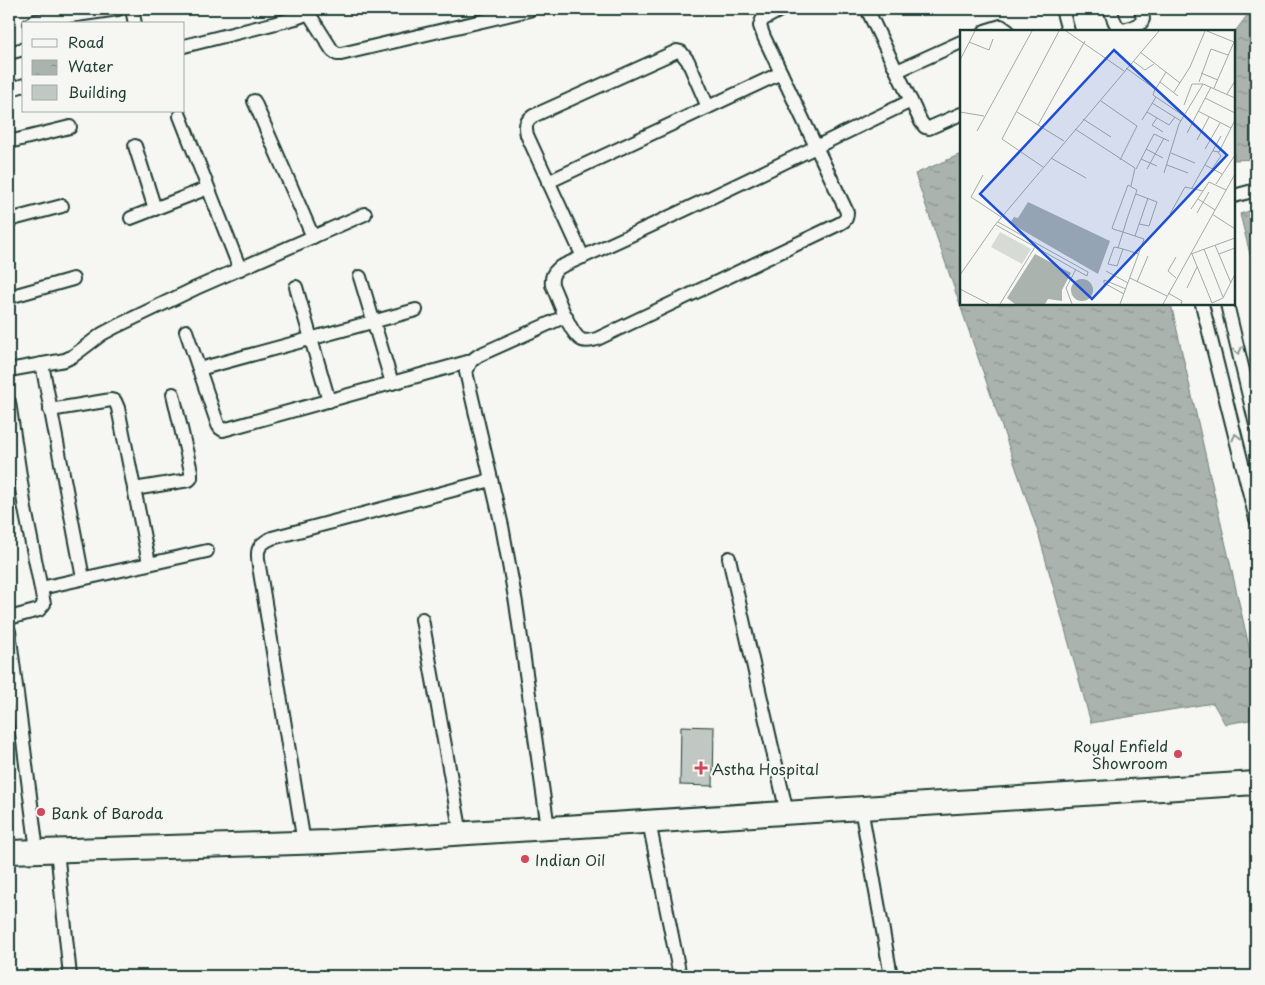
<svg xmlns="http://www.w3.org/2000/svg" width="1265" height="985" viewBox="0 0 1265 985" font-family="'Playpen Sans',sans-serif">
	<style>
		.water { fill: url(#water-ripples); stroke: #72847d }
		.building { fill: #c1c8c3; stroke: #1f3d34 }
		.lines { fill: none; stroke-linecap: round; stroke-linejoin: round }
		.street-casing { stroke: #1f3d34; stroke-width: 16 }
		.highway-casing { stroke: #1f3d34; stroke-width: 26 }
		.street { stroke: #f6f6f2; stroke-width: 12 }
		.highway { stroke: #f6f6f2; stroke-width: 22 }
		.oneway { stroke: #8a9a93 }
		.poi-dot { fill: #d1495b; stroke: #f6f6f2; stroke-width: 2 }
		.labels { text-anchor: middle; dominant-baseline: central; stroke-width: 4.5; stroke-linejoin: round; paint-order: stroke }
		.poi-label { font-size: 15px; fill: #1f3d34; stroke: #f6f6f2; text-anchor: start }
		.inset-road { fill: none; stroke: #a0aca6; stroke-width: 1 }
		.view { fill: #1d4ed8; fill-opacity: 0.15; stroke: #1d4ed8; stroke-width: 2.5 }
		.inset-edge { fill: none; stroke: #1f3d34; stroke-width: 2.5 }
	</style>
	<defs>
		<pattern id="water-ripples" width="26" height="14" patternUnits="userSpaceOnUse" patternTransform="scale(1.25)"><rect width="26" height="14" fill="#aab3ae"/><path d="M2 4q2-2 4 0t4 0M15 11q2-2 4 0t4 0" fill="none" stroke="#8a938e"/></pattern>
	</defs>
	<rect width="100%" height="100%" fill="#f6f6f2"/>
	<filter id="ink" filterUnits="userSpaceOnUse"><feTurbulence type="fractalNoise" baseFrequency=".02" numOctaves="2"/><feDisplacementMap in="SourceGraphic" scale="10" xChannelSelector="R" yChannelSelector="G"/><feConvolveMatrix kernelMatrix="1 2 1 2 8 2 1 2 1" color-interpolation-filters="sRGB"/></filter>
	<g filter="url(#ink)">
		<g class="water">
			<polygon points="1256,12 1256,159 1234,160 1234,33 1249,13"/>
			<polygon points="961,154 961,304 1171,304 1256,677 1256,719 1225,724 1213,703 1091,723 1038,532 915,174"/>
			<polygon points="1256,209 1256,278 1240,214"/>
		</g>
		<polygon class="building" points="681,726 714,727 713,786 680,785"/>
		<g class="lines">
			<defs>
				<g id="street">
					<polyline points="132,9 135,24"/>
					<polyline points="306,9 332,50 337,54 341,54 529,10"/>
					<path d="M782,9L762,20L760,26L764,37L847,212C847,219 845,221 839,224L597,339C592,340 587,342 582,340C570,335 558,297 552,285C551,276 553,273 560,267C679,215 794,157 911,101"/>
					<polyline points="867,9 921,122 925,127 929,128 961,114"/>
					<polyline points="1062,9 1068,31"/>
					<path d="M1110,9C1117,30 1119,35 1141,23L1143,19L1141,9"/>
					<polyline points="30,24 35,21 118,9"/>
					<polyline points="985,31 1001,26 1008,31"/>
					<polyline points="184,46 296,18 309,13"/>
					<polyline points="9,53 24,49"/>
					<polyline points="897,71 961,42"/>
					<polyline points="9,90 24,85"/>
					<polyline points="254,101 313,237"/>
					<polyline points="180,116 240,269"/>
					<polyline points="9,142 70,127"/>
					<polyline points="135,146 155,209"/>
					<polyline points="548,182 781,73"/>
					<polyline points="1234,196 1256,190"/>
					<polyline points="131,218 208,188"/>
					<polyline points="9,220 62,206"/>
					<path d="M583,257L527,135C525,126 525,122 533,116L677,51L681,52L688,61L708,107"/>
					<polyline points="360,277 392,383"/>
					<polyline points="296,287 329,401"/>
					<polyline points="9,297 73,279"/>
					<polyline points="1202,304 1256,519"/>
					<polyline points="1227,304 1256,425"/>
					<polyline points="186,331 218,425 220,428 223,430 471,361"/>
					<polyline points="42,364 83,578"/>
					<polyline points="199,369 416,310"/>
					<polyline points="9,370 65,360 73,356 102,334 117,326 196,288 365,214"/>
					<polyline points="9,402 25,509 44,604 39,610 9,618"/>
					<polyline points="50,410 111,400 115,401 118,408 149,563"/>
					<polyline points="134,489 189,480 191,478 191,471 173,394"/>
					<polyline points="729,558 787,813"/>
					<polyline points="41,588 207,551"/>
					<polyline points="422,619 461,834"/>
					<polyline points="9,631 37,851"/>
					<polyline points="861,808 891,976"/>
					<polyline points="649,822 680,976"/>
					<polyline points="548,828 516,603 502,526 466,372 471,361 479,355 566,316"/>
					<path d="M304,843L260,572C257,554 254,546 272,538L491,480"/>
					<polyline points="57,850 70,976"/>
				</g>
				<polyline id="highway" points="9,852 328,842 1256,783"/>
			</defs>
			<use href="#street" class="street-casing"/>
			<use href="#highway" class="highway-casing"/>
			<use href="#street" class="street"/>
			<use href="#highway" class="highway"/>
		</g>
		<defs><path id="oneway-chevron" d="M-2-3.5L2.5 0L-2 3.5" fill="none" stroke-width="1.6" stroke-linecap="round" stroke-linejoin="round" transform="scale(1.25)"/></defs>
		<g class="oneway">
			<use href="#oneway-chevron" transform="translate(1238 351) rotate(76)"/>
			<use href="#oneway-chevron" transform="translate(1236 437) rotate(-104)"/>
		</g>
	</g>
	<g class="poi-dot">
		<circle cx="1178" cy="754" r="5"/>
		<path d="M698.5 760.5h5v5h5v5h-5v5h-5v-5h-5v-5h5z"/>
		<circle cx="41" cy="812" r="5"/>
		<circle cx="525" cy="859" r="5"/>
	</g>
	<g class="labels">
		<g class="poi-label">
			<text x="1168" y="745" text-anchor="end">Royal Enfield<tspan x="1168" dy="17">Showroom</tspan></text>
			<text x="712" y="768">Astha Hospital</text>
			<text x="51" y="812">Bank of Baroda</text>
			<text x="535" y="859">Indian Oil</text>
		</g>
	</g>
	<g transform="translate(960 30)">
		<rect width="275" height="275" fill="#f6f6f2"/>
		<path d="M40,202L71,219L62,234L31,217Z" fill="#d6dbd6"/>
		<path d="M68,172L150,211L138,244L50,193L54,187L58,188ZM75,224L111,243L102,260V271L88,269L85,274H55L47,268ZM111 260a11 11 0 1 1 22 0a11 11 0 1 1-22 0Z" fill="#aab3ae"/>
		<path class="inset-road" d="M106,1L164,41M247,1L274,12M9,12L29,20L33,9M180,22L220,53M0,30L15,1M173,31L185,40L194,34M166,38L195,59L193,65L224,86M241,43L258,50M200,52L218,66M239,52L251,19L268,25M254,58L274,12M195,60L206,42M214,62L230,37L245,1M267,64L275,51M245,68L275,83M141,71L177,96L160,130M192,73L221,91M224,75L232,54H243M238,81L271,98M0,82L24,86M57,82L104,111M187,82L209,95L215,87M197,88L192,95L203,102M123,89L151,107M182,90L196,67M78,95L125,11M115,99L175,138L171,156M17,101L72,1M227,103L251,57M237,110L249,87M186,119L203,128M245,119L260,93M253,121L259,122L275,90M211,123L235,133M91,128L126,148M181,129L197,136M207,135L228,143M245,135L262,144M83,137L42,109L99,1M176,139L194,104L209,111M187,139L204,108M252,139L261,126L258,122M204,143L219,94L243,54L275,68M23,145L11,167L41,187M256,154L275,125M232,158L261,106M176,164L197,172L189,196L179,194M238,169L255,180M231,179L249,152L266,160M237,183L249,162M210,184L225,157L243,161M252,184L275,199M38,192L128,242L127,246M36,195L127,246M175,206L188,168M255,215L271,253M158,218L163,202L167,189L177,160L168,155L152,198L153,199L163,202L184,209L160,274M163,219L157,236L148,234L154,217H155L163,219L179,224M244,219L263,267M231,224L275,208M232,224L252,273L263,268L275,244M259,224L275,218M146,241L168,253M0,245L35,195L199,1M170,248L207,266M216,248L208,241L216,227M177,252L188,226M227,258L237,237M0,259L29,274M208,263L222,271L221,274M164,264L144,253V250L166,259M40,274L75,217M112,274L106,258L116,239M203,274L275,144"/>
		<path class="view" d="M154,20L267,125L132,269L20,164Z"/>
		<rect width="275" height="275" class="inset-edge"/>
	</g>
	<rect width="1265" height="985" fill="none" stroke="#f6f6f2" stroke-width="30"/>
	<rect x="15" y="15" width="1235" height="955" fill="none" stroke="#1f3d34" stroke-width="2" filter="url(#ink)"/>
	<rect x="22" y="22" width="162" height="90" fill="#f6f6f2" stroke="#a0aca6"/>
	<rect x="32" y="39" width="25" height="8" fill="#f6f6f2" stroke="#a0aca6"/>
	<text x="68" y="48" font-size="15" fill="#1f3d34">Road</text>
	<rect x="32" y="60" width="25" height="15" fill="url(#water-ripples)" stroke="#a0aca6"/>
	<text x="68" y="72" font-size="15" fill="#1f3d34">Water</text>
	<rect x="32" y="85" width="25" height="15" fill="#c1c8c3" stroke="#a0aca6"/>
	<text x="68" y="98" font-size="15" fill="#1f3d34">Building</text>
</svg>
